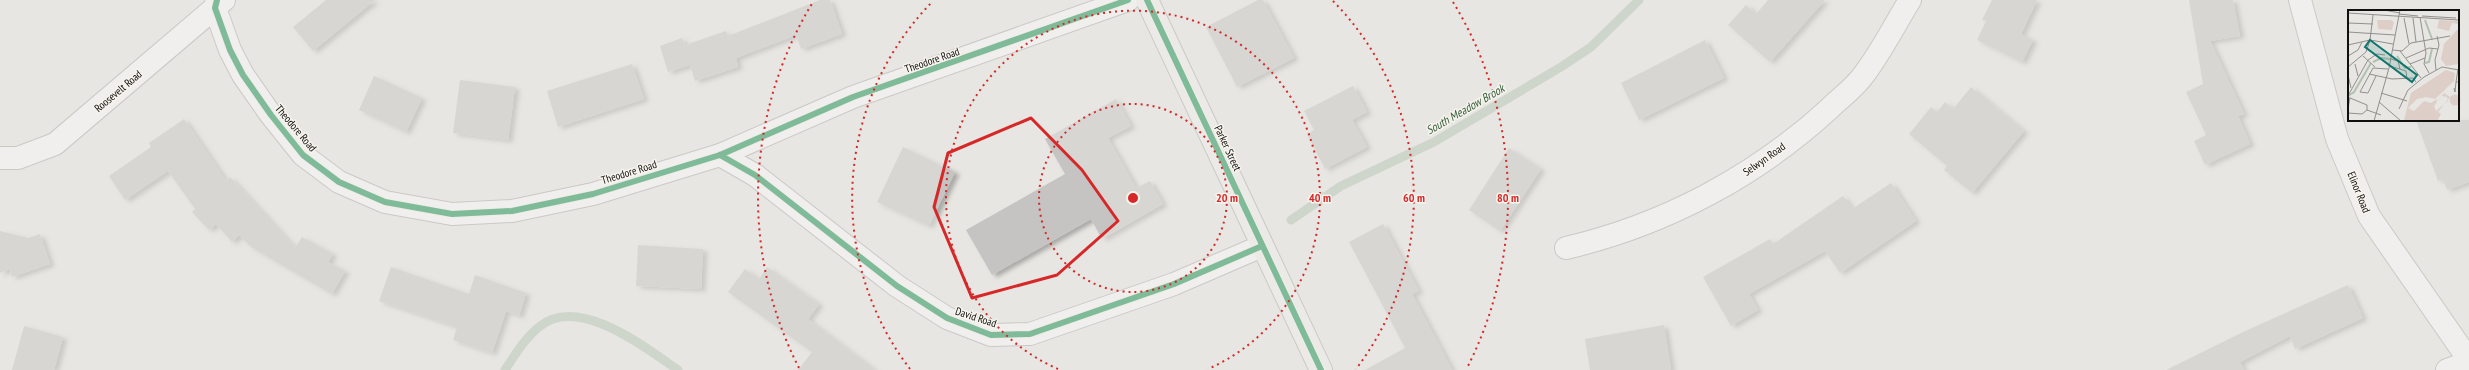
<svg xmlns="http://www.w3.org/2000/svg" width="2469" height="370" viewBox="0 0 2469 370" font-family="'PT Sans Narrow',sans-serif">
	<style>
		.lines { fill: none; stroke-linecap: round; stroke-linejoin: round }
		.stream { stroke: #b0c1b0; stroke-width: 9 }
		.building { fill: #c5c4c2; filter: url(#shadow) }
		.minor-casing { stroke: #a8a7a4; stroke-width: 24 }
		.tertiary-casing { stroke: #a8a7a4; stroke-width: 24 }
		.secondary-casing { stroke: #a8a7a4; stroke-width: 24 }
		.minor { stroke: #fbfbfb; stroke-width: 22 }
		.tertiary { stroke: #fbfbfb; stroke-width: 22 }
		.secondary { stroke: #efefea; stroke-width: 22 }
		.cycleway-casing { stroke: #f6f4ed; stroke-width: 8 }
		.cycleway { stroke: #00873e; stroke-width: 6 }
		.marked { fill: none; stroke: #d62828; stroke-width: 3; stroke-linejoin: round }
		.ring { fill: none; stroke: #d62828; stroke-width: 2; stroke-dasharray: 2 4 }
		.labels { text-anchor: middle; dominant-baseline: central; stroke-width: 3; stroke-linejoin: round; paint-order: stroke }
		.street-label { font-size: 11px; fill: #100f0d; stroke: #f6f4ed }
		.water-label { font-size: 12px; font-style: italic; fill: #39603d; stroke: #f6f4ed }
		.inset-river { fill: none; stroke: #b0c1b0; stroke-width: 2 }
		.inset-road { fill: none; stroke: #91908d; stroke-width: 1 }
		.view { fill: #0f766e; fill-opacity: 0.15; stroke: #0f766e; stroke-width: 2 }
		.inset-edge { fill: none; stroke: #100f0d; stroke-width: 2 }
		.centre { fill: #d62828; stroke: #f6f4ed; stroke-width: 2 }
		.ring-label { font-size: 12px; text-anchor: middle; font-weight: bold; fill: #d62828; stroke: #f6f4ed; stroke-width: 3; stroke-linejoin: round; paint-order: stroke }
	</style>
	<defs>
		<filter id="shadow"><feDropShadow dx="4.5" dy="2.5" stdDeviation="2" flood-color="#0004"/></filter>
	</defs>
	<rect width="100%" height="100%" fill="#e7e6e2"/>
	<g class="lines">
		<g class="stream">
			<polyline points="1291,220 1341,186 1434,142 1561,67 1591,47 1639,0"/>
			<path d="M505,370C515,355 525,338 539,327C578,294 646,348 678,370"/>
		</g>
	</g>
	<g class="building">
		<polygon points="326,0 375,0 313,51 293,27"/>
		<polygon points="820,0 830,0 842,34 801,49 796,35 736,58 738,67 695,81 690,65 668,72 660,46 682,38 685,45 726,31 728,36"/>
		<polygon points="1258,0 1263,0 1294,58 1237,87 1206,27"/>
		<polygon points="1768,0 1825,0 1770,62 1728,25 1746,5 1756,14"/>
		<polygon points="1992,0 2037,0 2021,34 2033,40 2022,62 1977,40 1986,21 1982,20"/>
		<polygon points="2189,0 2233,0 2240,36 2210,41 2244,114 2238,116 2250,144 2205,165 2194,141 2206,135 2186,92 2203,84"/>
		<polygon points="1705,40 1724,78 1639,120 1621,83"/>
		<polygon points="632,64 644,99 558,127 547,91"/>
		<polygon points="374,76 422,98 406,132 359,110"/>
		<polygon points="460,80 515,87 508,140 453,133"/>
		<polygon points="1353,86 1367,112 1352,120 1367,147 1325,169 1307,134 1314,130 1304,111"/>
		<polygon points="1971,87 2024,131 1972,193 1944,170 1947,166 1909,134 1931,107 1937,112 1945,102 1953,109"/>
		<polygon points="1116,99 1131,126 1108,138 1136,188 1150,181 1163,204 1102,239 1091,219 992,275 966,230 1065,174 1045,139"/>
		<polygon points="184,119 226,181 230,177 295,248 302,237 333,254 328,262 345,271 332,294 251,247 239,235 232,242 216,224 209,230 192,212 195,209 168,171 125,200 109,176 151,147 149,143"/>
		<polygon points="2416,120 2469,120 2469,182 2447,190 2443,179 2438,181"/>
		<polygon points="903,147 955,172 929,226 877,202"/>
		<polygon points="1509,148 1541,169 1500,231 1469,210"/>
		<polygon points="1891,183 1916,221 1840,273 1825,251 1749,294 1758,310 1731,326 1703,277 1770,239 1773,244 1843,196 1852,209"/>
		<polygon points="1383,224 1419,291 1412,294 1452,370 1365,370 1405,348 1349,242"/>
		<polygon points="0,231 28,238 40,234 50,264 12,277 10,269 0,273"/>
		<polygon points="638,245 703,249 701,289 636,286"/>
		<polygon points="391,267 469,294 475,275 526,293 519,316 506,311 492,353 453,340 457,327 379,301"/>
		<polygon points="767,267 819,304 808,319 875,370 798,370 812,352 728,292 745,269 759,279"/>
		<polygon points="2348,285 2363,318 2295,349 2290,336 2240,362 2244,370 2166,370 2243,332"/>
		<polygon points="1664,325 1671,370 1590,370 1585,339"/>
		<polygon points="24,326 63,337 54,370 12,370"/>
	</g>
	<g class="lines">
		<defs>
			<g id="minor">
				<polyline points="217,0 215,8 230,50 243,75 271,115 303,155 339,182 385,202 452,214 512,211 593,194 720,155 853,97 1128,0"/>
				<polyline points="2300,0 2337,139 2369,216 2469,360"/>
				<polyline points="720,155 755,175 897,286 947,318 991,335 1030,334 1174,284 1262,246"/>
				<path d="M1566,248C1664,225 1755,177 1829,109C1839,99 1853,89 1862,77C1880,54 1894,26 1910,0"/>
				<polyline points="2447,370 2469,362"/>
			</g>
			<polyline id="tertiary" points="0,158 18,158 55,144 224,0"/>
			<polyline id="secondary" points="1147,0 1321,370"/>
		</defs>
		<use href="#minor" class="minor-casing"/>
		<use href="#tertiary" class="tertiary-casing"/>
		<use href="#secondary" class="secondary-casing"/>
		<use href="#minor" class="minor"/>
		<use href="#tertiary" class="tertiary"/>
		<use href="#secondary" class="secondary"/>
		<defs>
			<g id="cycleway">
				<polyline points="217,0 215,8 230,50 243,75 271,115 303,155 339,182 385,202 452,214 512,211 593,194 720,155 853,97 1128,0"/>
				<polyline points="1147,0 1321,370"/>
				<polyline points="720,155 755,175 897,286 947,318 991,335 1030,334 1174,284 1262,246"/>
			</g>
		</defs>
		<use href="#cycleway" class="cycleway-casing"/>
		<use href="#cycleway" class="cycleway"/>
	</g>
	<path d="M0 0H2469V370H0ZM1031,118L1082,170L1118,221L1057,275L972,298L934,207L948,153Z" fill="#e7e6e2" fill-opacity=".55" fill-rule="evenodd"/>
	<path class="marked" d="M1031,118L1082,170L1118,221L1057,275L972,298L934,207L948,153Z"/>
	<g class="ring">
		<circle cx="1133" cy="198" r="94"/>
		<path d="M1058 369A187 187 0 1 1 1208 369"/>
		<path d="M910 369A281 281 0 0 1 933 1M1333 1A281 281 0 0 1 1356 369"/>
		<path d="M799 368A375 375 0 0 1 813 2M1453 2A375 375 0 0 1 1467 368"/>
	</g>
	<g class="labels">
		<g class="street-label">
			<text transform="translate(932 60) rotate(-19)">Theodore Road</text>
			<text transform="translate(118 91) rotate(-40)">Roosevelt Road</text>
			<text transform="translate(296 128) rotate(50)">Theodore Road</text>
			<text transform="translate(1228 148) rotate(65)">Parker Street</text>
			<text transform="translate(1764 159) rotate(-35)">Selwyn Road</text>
			<text transform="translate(629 172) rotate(-17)">Theodore Road</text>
			<text transform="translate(2359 192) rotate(68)">Elinor Road</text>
			<text transform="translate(976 317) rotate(18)">David Road</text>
		</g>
		<g class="water-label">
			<text transform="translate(1465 109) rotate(-30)">South Meadow Brook</text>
		</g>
	</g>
	<g transform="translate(2348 10)">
		<rect width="111" height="111" fill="#e7e6e2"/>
		<path d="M29,10H43L46,12L44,20L30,19ZM91,10L111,11L110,14L104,13L101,21L89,18ZM111,18V54L98,56L93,49L96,34ZM98,60L107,63L106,71L87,89L78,87L69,89L60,98L66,101L76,91L83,93L89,89L88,93L96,83L102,87L90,102L93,104L89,111L56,110L63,83ZM94,86L99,87L100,91L88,101L86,96ZM101.5 90a5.5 5.5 0 1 1 11 0a5.5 5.5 0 1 1-11 0Z" fill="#decec8" fill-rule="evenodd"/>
		<path class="inset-river" d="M77,10L84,29M49,46L57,58L63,57M25,52L33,48L42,49M77,53L81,52L84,39M0,86L6,82L23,53"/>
		<path class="inset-road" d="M36,0L52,3M0,3L111,10M51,4L70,6M74,6L108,8M72,7L78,43L76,54L81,63M56,8L61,34M65,8L68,32M0,13L25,14M0,22L47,25M0,35L22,30L25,5M45,40L54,41L63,33L102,26M52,41L73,68M0,46L10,40L14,32M15,46L27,57M58,48L81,38L90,39M43,49L50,51L52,59M7,54L10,66M62,54L77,48M42,56L58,61L59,69M0,57L18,42L22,30L45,34M110,59L108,72H111M88,60L87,50L91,35L89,26M21,64L44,69L65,68L68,72M0,65L3,78M28,66L20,83L12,82L25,58L40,59M106,78L107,82L108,72M33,83L59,91M1,84L20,50L29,44L37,45M2,88L19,95V100M31,92L53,111M0,99L2,87M51,99L60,80L76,67L94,57L111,60M0,103L14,104L19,100L33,105M26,111L41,58L52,0"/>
		<path class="view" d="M22,30L69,65L64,72L17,37Z"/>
		<rect width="111" height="111" class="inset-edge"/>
	</g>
	<circle cx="1133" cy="198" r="6" class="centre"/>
	<g class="ring-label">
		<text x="1227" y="202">20 m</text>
		<text x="1320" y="202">40 m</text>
		<text x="1414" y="202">60 m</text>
		<text x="1508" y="202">80 m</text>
	</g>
</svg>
